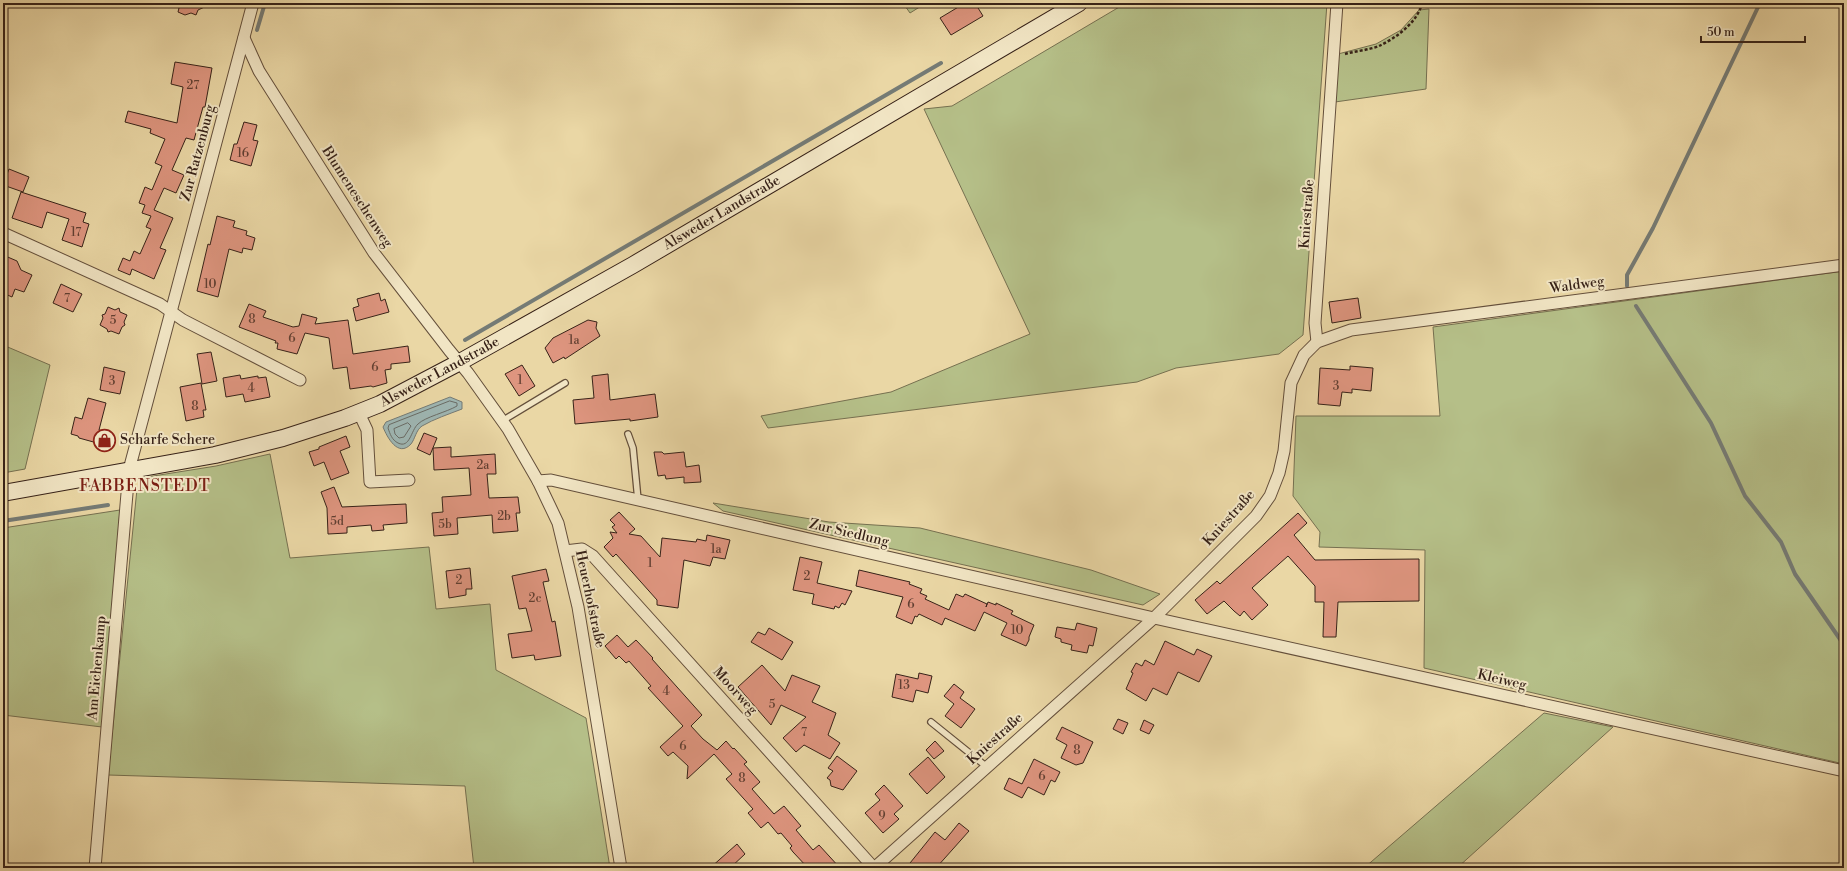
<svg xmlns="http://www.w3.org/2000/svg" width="1847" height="871" viewBox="0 0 1847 871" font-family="'Libre Bodoni',serif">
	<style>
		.green { fill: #b5bf88; stroke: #767050 }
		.water { fill: #9eb6b3; stroke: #757b75 }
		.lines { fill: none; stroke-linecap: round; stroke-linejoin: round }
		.shore { stroke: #6a6c66; stroke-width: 1 }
		.stream { stroke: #757b75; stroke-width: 4 }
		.building { fill: #de957f; stroke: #372218 }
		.lane-casing { stroke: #644f3b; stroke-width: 8 }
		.street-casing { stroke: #644f3b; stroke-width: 13 }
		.secondary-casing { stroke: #372218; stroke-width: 18 }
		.path { stroke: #372218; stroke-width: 2.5; stroke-dasharray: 3 2; stroke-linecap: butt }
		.lane { stroke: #f1e5c4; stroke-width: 5.5 }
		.street { stroke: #f1e5c4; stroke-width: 11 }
		.secondary { stroke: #f1e5c4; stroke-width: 16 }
		.labels { text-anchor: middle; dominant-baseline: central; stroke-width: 4; stroke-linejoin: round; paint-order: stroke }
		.number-label { font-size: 12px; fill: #613f32 }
		.street-label { font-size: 14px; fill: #372218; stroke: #f1e5c4 }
		.poi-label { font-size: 14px; fill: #372218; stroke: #f1e5c4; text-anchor: start }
		.quarter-label { font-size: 16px; letter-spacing: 1px; fill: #7a1f14; stroke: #f1e5c4 }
	</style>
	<rect width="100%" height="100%" fill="#ead7a5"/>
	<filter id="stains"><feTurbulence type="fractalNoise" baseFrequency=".005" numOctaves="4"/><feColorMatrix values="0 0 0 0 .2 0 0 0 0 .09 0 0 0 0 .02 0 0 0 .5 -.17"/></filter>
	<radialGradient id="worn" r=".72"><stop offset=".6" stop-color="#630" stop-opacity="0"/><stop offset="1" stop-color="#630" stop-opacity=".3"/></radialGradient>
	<g class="green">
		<polygon points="903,3 926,3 910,13"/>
		<polygon points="1126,3 1327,3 1303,335 1279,354 1176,368 1137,382 768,428 761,416 891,392 1030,334 924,109 952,106"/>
		<polygon points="1429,9 1426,89 1335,102 1338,54 1376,44 1401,30 1419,10"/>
		<polygon points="1844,271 1844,764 1424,668 1425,550 1319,547 1320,532 1293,496 1296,416 1440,416 1433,327"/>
		<polygon points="3,345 50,365 25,469 3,473"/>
		<polygon points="270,454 290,558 429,547 436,609 490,604 496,670 586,718 610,868 474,868 465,786 108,775 137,489 141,481 147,477 216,466"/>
		<polygon points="713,503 829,522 920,528 1091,570 1160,594 1143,605 723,511"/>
		<polygon points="120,510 102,727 3,715 3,528"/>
		<polygon points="1544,713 1613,727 1457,868 1364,868"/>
	</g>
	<path class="water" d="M450,397L462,402V409C449,414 434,419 422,426C416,430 415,439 411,444C398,458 387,437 383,427L386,422Z"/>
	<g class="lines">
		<g class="shore">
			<path d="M450,401L457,403V406C447,412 425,417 418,424C411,430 410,449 398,443C392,440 390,434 388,428L389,425Z"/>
			<polygon points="408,423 411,426 404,437 399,438 395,434 394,429"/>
		</g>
		<g class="stream">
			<polyline points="257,30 265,3"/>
			<polyline points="1627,286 1627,275 1653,228 1760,3"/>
			<polyline points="1636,306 1711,423 1745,496 1781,542 1795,574 1844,645"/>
			<polyline points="465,340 941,63"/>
			<polyline points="3,521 108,505"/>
		</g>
	</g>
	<g class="building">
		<polygon points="168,3 213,3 198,10 196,15 191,13 185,15 178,12 179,8"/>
		<polygon points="965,3 975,3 983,16 951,35 940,18"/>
		<polygon points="175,62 212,68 205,107 203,107 194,140 186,138 172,170 184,175 176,193 164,188 154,210 173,218 160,248 166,250 154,279 132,269 130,275 118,270 123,258 130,261 134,251 140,254 151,229 146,227 151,216 142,213 145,205 139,203 145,187 152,190 162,166 155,163 165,139 150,133 151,129 125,122 128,111 177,123 183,87 171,84"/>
		<polygon points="244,122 257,125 253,140 258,141 251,166 230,160 234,144 237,144"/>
		<polygon points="9,169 29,177 23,192 3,185"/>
		<polygon points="21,192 86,213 83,222 89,224 82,247 62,240 69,219 47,212 42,228 12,218"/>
		<polygon points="217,216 235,221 233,227 247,231 246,235 255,238 252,250 243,248 242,253 229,249 218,297 197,291 208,244 210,245"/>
		<polygon points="3,255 17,261 21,270 32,275 24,292 15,289 12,297 3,293"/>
		<polygon points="61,284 82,294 73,312 53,303"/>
		<polygon points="379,293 381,301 385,299 389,312 356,321 353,308 359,306 357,299"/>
		<polygon points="1358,298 1361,318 1332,323 1329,302"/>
		<polygon points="249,304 266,311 263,317 293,327 299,326 302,314 317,318 315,324 348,320 353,354 408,346 410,362 391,364 391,369 385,370 387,383 373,387 371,386 350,389 347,367 333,369 329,338 305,333 297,354 277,349 278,343 275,343 276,341 239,327"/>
		<polygon points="108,307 115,310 119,308 120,312 127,315 124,322 125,325 122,327 119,334 111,331 108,332 107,329 100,325 103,318 102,315 105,314"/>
		<polygon points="588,320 597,322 596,328 600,336 565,359 564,357 553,363 545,348 553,338"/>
		<polygon points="211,352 217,381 202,384 197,354"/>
		<polygon points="522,365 535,386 519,396 505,374"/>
		<polygon points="1350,366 1373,368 1371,391 1352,389 1352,393 1342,392 1340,406 1318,404 1320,368 1350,370"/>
		<polygon points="104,367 125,372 120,394 100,390"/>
		<polygon points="608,374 610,400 655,394 658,417 630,421 630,419 575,424 573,400 594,398 592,376"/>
		<polygon points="240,375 241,379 258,376 258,378 266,377 270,397 245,402 243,394 226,397 223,378"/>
		<polygon points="201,383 206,410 203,410 204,417 186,421 180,387"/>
		<polygon points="88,398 106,403 99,430 112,434 108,446 79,438 78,436 71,434 75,417 82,419"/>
		<polygon points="424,433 437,438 430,455 417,449"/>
		<polygon points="346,436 350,447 340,451 349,473 331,480 324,462 314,466 309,452 319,449 319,447"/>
		<polygon points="451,447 451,457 495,454 496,474 487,474 489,498 518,497 520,513 516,513 518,531 493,533 492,515 457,518 458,534 434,536 432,513 443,512 442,497 471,495 469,468 434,470 433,448"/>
		<polygon points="654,452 662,452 664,454 684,452 686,467 699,465 701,482 684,483 684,477 666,479 665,475 658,476"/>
		<polygon points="334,487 342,507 406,504 407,523 383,525 384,530 372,531 371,525 347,527 347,533 328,534 327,508 321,492"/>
		<polygon points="619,512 635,529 629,534 641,536 660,557 662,538 696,542 697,539 706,541 707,535 730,540 725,559 713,557 710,566 684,560 678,608 657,605 657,600 616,554 613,557 604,547 613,538 610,532 617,533 612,527 615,525 610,520"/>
		<polygon points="1298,513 1307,523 1294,535 1315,560 1419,559 1419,601 1338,602 1336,637 1323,637 1324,602 1315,602 1315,586 1288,556 1252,588 1268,605 1252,620 1244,611 1240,616 1234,611 1224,601 1207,614 1195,600 1217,581 1220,584"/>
		<polygon points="800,557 822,562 817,583 852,591 845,605 842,603 839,608 835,606 834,609 812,604 814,594 793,590"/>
		<polygon points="470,568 472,589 466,589 466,595 449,598 446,571"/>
		<polygon points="546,569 549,581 543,582 552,622 555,621 561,656 535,660 534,655 512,658 508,634 532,631 526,608 519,609 512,576"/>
		<polygon points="859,570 910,582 909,584 922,589 920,593 927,596 925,599 949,610 956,594 963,597 965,594 987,604 986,607 988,602 996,605 996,603 1013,611 1011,614 1034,625 1029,637 1029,640 1026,646 1001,635 1007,623 984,612 975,631 945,618 942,625 919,614 917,617 915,616 912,624 896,617 903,597 856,586"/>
		<polygon points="1077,623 1097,628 1093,646 1089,645 1087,653 1071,650 1072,645 1061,642 1061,639 1055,637 1057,627 1075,630"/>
		<polygon points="769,628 793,642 782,660 751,642 758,632 765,635"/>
		<polygon points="617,635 628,647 636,640 653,658 652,659 702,715 691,726 703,739 717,750 726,741 733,749 734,748 747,762 744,764 760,782 752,789 774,814 784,806 801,826 796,830 813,850 819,845 840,868 808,868 793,852 790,848 792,846 781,833 778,834 768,822 761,828 748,813 753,809 726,779 732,774 714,754 687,779 688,766 673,752 668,756 660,747 683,726 648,688 651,686 629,661 626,663 619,656 616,659 605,646"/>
		<polygon points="1165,641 1194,655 1197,649 1212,656 1199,682 1178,672 1167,695 1153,688 1146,701 1126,689 1133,673 1131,672 1136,663 1142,666 1145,660 1154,665"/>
		<polygon points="762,665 785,691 792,675 820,686 812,702 836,713 828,735 840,743 830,759 804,745 796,752 783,738 806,717 781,705 771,725 738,687"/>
		<polygon points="919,673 932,676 928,693 916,690 913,702 892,697 896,674 918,679"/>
		<polygon points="954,684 964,692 960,698 975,709 961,728 945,716 954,704 944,696"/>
		<polygon points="1118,719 1128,723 1123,734 1113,729"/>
		<polygon points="1144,720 1154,725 1149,734 1140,730"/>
		<polygon points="1062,727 1093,742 1083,763 1076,765 1061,758 1067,745 1056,739"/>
		<polygon points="935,741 944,751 934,759 926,750"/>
		<polygon points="837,756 857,771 843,790 831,786 830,780 827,778 833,771 828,768"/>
		<polygon points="928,757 945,777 927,794 909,774"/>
		<polygon points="1034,759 1060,772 1055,782 1051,780 1044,795 1028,787 1022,798 1004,789 1009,778 1022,784"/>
		<polygon points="884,785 903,806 894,814 899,819 883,833 865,813 880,800 875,794"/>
		<polygon points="959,823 969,831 936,868 906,868 935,832 945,840"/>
		<polygon points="737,844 745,854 730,868 710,868"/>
	</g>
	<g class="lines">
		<defs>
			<g id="lane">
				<polyline points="502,421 565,383"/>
				<polyline points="628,434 633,448 638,500"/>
				<polyline points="931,722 987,767"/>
			</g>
			<g id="street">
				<polyline points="244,38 259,71 374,253 449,350 468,373 508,429 538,481 558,523 578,607 621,868"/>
				<polyline points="3,233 160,304 183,320 300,380"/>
				<polyline points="1317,342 1315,323 1337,3"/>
				<polyline points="359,413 367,430 370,482 409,480"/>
				<polyline points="538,481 551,480 1154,618 1844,771"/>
				<polyline points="565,551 582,549 593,556 874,868"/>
				<polyline points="95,868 129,470 253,3"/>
				<polyline points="874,868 1154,618 1256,516 1270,496 1279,473 1284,451 1291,383 1304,355 1317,342 1351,330 1844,265"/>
			</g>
			<g id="secondary">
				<path id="s1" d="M3,493L215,455L283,438L345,418L380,404L460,362L633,265L1079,3"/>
			</g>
		</defs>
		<use href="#lane" class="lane-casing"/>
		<use href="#street" class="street-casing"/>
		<use href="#secondary" class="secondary-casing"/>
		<path class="path" d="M1345,54C1356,51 1369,50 1379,46C1396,38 1418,22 1422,3"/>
		<use href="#lane" class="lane"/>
		<use href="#street" class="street"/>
		<use href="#secondary" class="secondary"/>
	</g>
	<defs>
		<symbol id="shop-ring" viewBox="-11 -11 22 22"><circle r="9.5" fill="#f1e5c4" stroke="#8f2418" stroke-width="1.5"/><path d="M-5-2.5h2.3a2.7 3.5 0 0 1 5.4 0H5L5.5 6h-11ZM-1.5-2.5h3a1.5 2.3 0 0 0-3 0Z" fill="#8f2418"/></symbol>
	</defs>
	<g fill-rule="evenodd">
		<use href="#shop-ring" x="92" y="428" width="25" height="25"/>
	</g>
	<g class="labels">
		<g class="number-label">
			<text x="193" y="85">27</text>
			<text x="243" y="153">16</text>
			<text x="76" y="232">17</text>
			<text x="210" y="284">10</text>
			<text x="67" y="298">7</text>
			<text x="252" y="319">8</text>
			<text x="113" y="320">5</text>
			<text x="292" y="338">6</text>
			<text x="574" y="340">1a</text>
			<text x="375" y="367">6</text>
			<text x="520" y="380">1</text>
			<text x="112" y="381">3</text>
			<text x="1336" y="386">3</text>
			<text x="251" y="388">4</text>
			<text x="195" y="406">8</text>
			<text x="483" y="465">2a</text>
			<text x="504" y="516">2b</text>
			<text x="337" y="521">5d</text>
			<text x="445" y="524">5b</text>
			<text x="716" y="549">1a</text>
			<text x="650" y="563">1</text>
			<text x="807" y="576">2</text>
			<text x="459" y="580">2</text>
			<text x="535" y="598">2c</text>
			<text x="911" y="604">6</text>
			<text x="1017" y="630">10</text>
			<text x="904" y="685">13</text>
			<text x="666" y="691">4</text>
			<text x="772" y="704">5</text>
			<text x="804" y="732">7</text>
			<text x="683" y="746">6</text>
			<text x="1077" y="750">8</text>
			<text x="1042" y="776">6</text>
			<text x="742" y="778">8</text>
			<text x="882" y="816">9</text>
		</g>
		<g class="street-label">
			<text transform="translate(198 153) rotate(-75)">Zur Ratzenburg</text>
			<text transform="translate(357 197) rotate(57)">Blumeneschenweg</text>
			<text stroke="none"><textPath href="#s1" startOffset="780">Alsweder Landstraße</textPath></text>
			<text transform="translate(1307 214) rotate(-86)">Kniestraße</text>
			<text transform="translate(1577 285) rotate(-8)">Waldweg</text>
			<text stroke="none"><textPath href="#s1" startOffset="456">Alsweder Landstraße</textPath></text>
			<text transform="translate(1229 518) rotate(-48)">Kniestraße</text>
			<text transform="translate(849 533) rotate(13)">Zur Siedlung</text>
			<text transform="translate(590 599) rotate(78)">Heuerhofstraße</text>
			<text transform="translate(97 668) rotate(-85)">Am Eichenkamp</text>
			<text transform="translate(1502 680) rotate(13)">Kleiweg</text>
			<text transform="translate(735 691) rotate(48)">Moorweg</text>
			<text transform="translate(995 739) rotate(-42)">Kniestraße</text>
		</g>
		<g class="poi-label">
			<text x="120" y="440">Scharfe Schere</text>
		</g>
		<g class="quarter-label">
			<text x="145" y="486">FABBENSTEDT</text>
		</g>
	</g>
	<rect width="1847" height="871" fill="none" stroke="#ead7a5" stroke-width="16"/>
	<rect x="4" y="4" width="1839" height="863" fill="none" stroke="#372218" stroke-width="2"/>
	<rect x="8" y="8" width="1831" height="855" fill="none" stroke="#372218"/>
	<path d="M1701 36v6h104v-6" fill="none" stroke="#372218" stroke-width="2"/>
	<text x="1707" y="36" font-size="12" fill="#372218" stroke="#f1e5c4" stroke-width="3" paint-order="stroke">50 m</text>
	<rect width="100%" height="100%" filter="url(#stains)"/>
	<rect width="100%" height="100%" fill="url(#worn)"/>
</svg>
